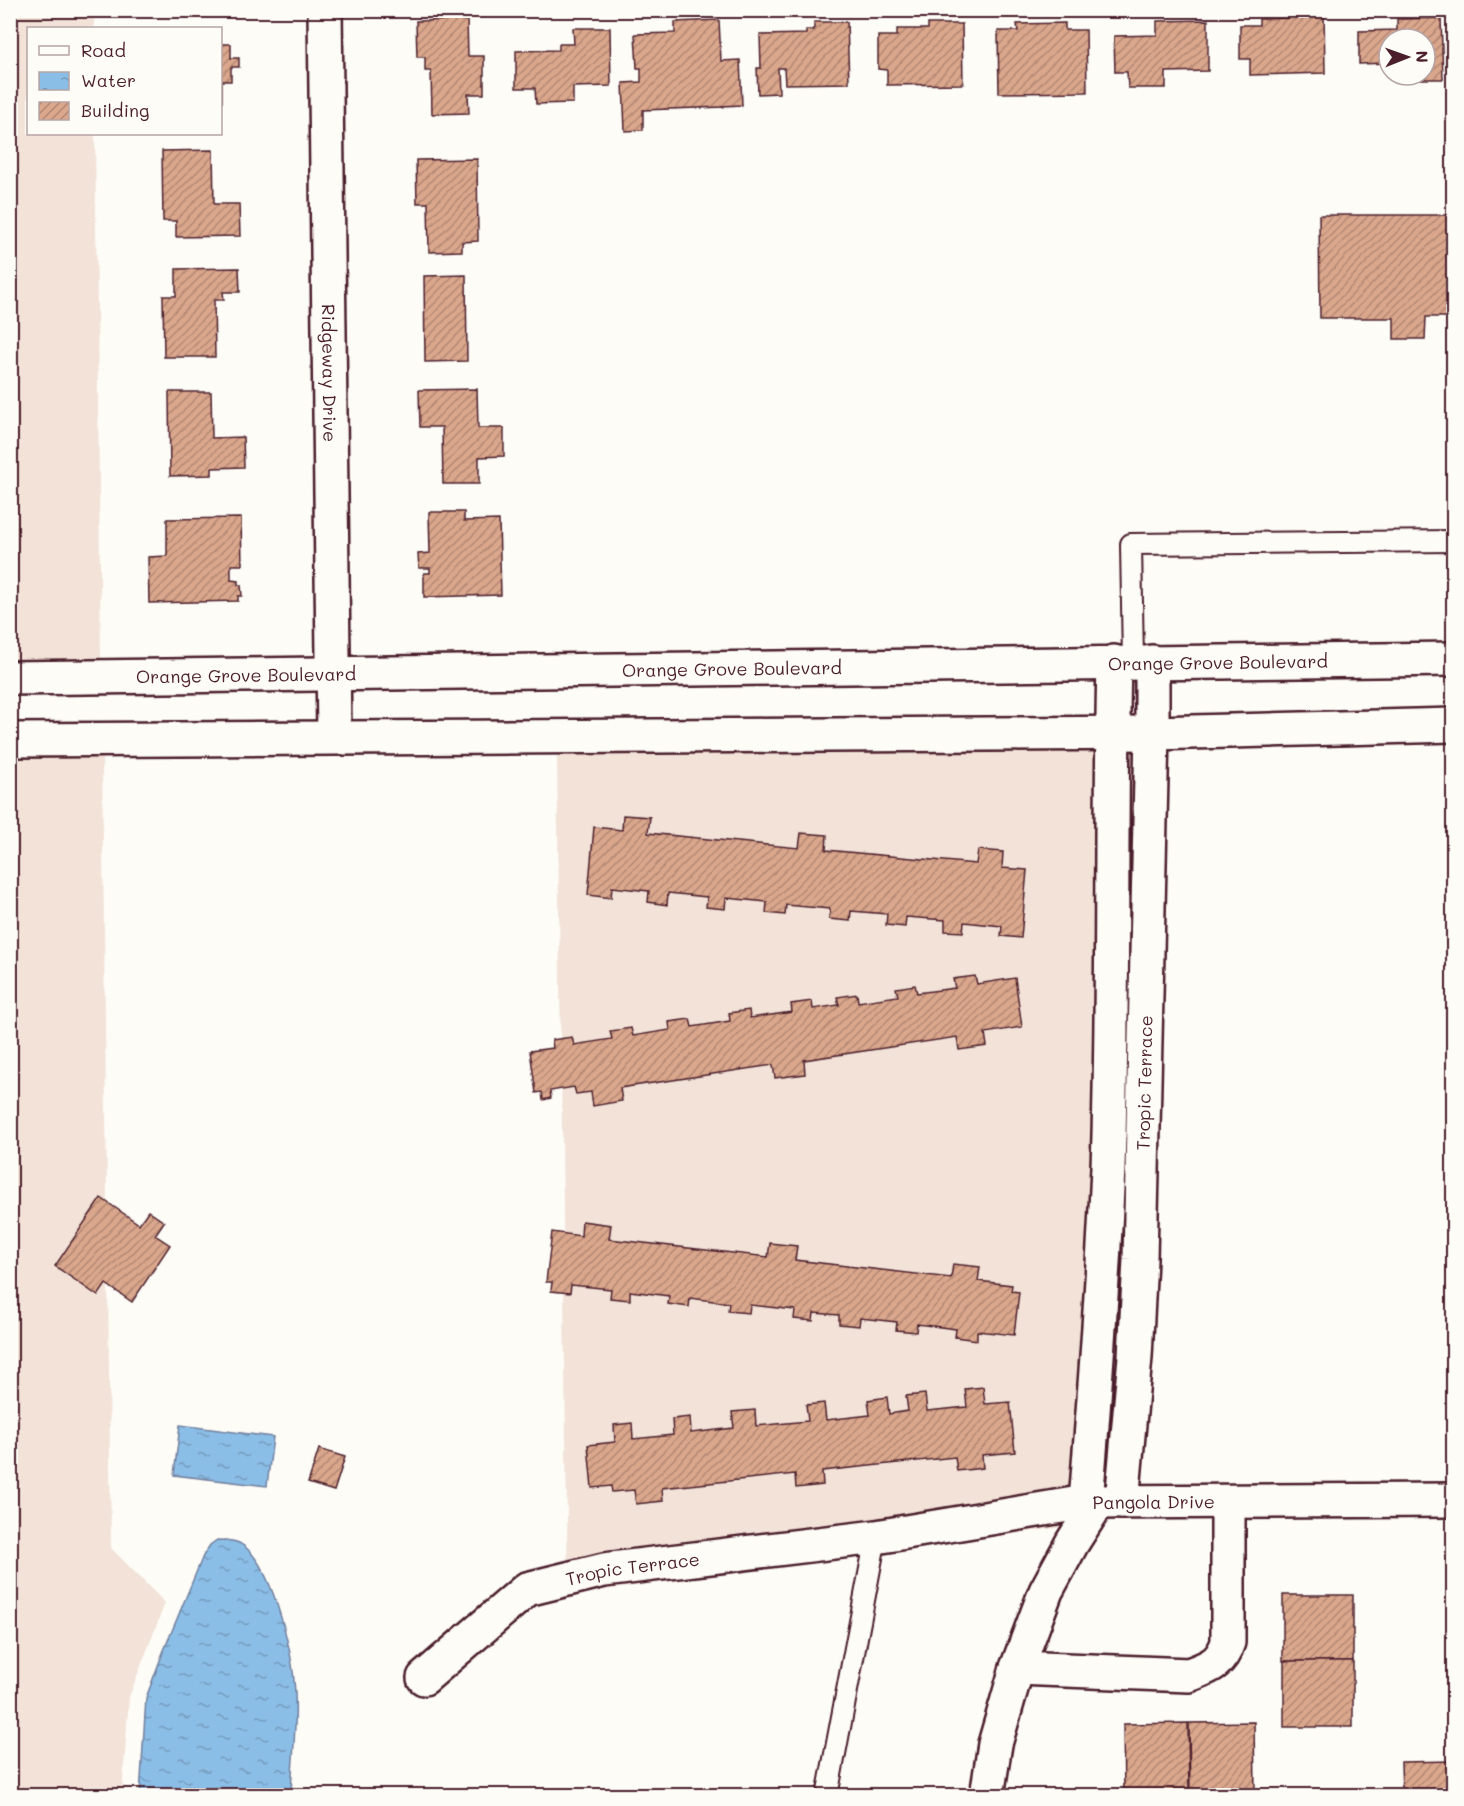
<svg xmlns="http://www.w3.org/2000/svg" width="1464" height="1806" viewBox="0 0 1464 1806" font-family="Mali,sans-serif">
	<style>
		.built { fill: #f2e2d7 }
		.water { fill: url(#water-ripples); stroke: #717e9c; stroke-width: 1.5 }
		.building { fill: url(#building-hatch); stroke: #4a1f2b; stroke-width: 1.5 }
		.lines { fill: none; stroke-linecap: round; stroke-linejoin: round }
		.lane-casing { stroke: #4a1f2b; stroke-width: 24 }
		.street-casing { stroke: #4a1f2b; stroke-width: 38 }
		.secondary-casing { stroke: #4a1f2b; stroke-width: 38 }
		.lane { stroke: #fdfcf7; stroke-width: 20 }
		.street { stroke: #fdfcf7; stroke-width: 33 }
		.secondary { stroke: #fdfcf7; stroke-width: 33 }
		.labels { text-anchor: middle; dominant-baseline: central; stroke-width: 4.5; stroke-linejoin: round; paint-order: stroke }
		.street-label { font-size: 18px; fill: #4a1f2b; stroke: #fdfcf7 }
	</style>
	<defs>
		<pattern id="water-ripples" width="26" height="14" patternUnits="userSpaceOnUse" patternTransform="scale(1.5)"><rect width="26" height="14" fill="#8bbee7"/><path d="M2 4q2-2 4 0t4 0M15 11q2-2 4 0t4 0" fill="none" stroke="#749abb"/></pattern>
		<pattern id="building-hatch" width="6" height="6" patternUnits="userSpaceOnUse" patternTransform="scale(1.5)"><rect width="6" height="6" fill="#daa78d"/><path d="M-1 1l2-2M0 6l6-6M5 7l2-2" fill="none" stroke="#b38773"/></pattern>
	</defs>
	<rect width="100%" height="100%" fill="#fdfcf7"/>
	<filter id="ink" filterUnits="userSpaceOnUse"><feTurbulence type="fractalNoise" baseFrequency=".0167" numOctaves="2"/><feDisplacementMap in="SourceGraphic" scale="12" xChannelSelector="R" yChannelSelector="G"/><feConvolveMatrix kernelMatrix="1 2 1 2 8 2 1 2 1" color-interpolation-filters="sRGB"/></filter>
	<g filter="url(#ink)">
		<g class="built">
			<polygon points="10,11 94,11 94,28 28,28 28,134 95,134 101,659 11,660"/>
			<polygon points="1138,751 1114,1520 568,1595 557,753"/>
			<polygon points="102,757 111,1548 165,1603 129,1697 122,1795 11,1795 10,758"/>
		</g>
		<g class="water">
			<polygon points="180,1425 273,1437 267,1486 174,1475"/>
			<path d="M217,1540C224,1540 233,1540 239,1543C270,1558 292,1649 294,1681C298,1716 292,1760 291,1795H140L146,1698L162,1655L203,1556L210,1545Z"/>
		</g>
		<g class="building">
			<polygon points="1324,13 1325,73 1250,75 1250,59 1240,59 1240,25 1259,25 1259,19 1289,18 1289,14"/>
			<polygon points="1441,18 1443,79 1398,79 1398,75 1425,75 1425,39 1389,39 1389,63 1359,64 1359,31 1397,30 1397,19"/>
			<polygon points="467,20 468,56 484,56 484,94 468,94 469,113 432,114 431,71 425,71 425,57 417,57 416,21"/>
			<polygon points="719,20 721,61 740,60 742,105 722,106 723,107 643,110 643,130 625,131 623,83 641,82 641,68 637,68 635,34 675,33 675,22"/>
			<polygon points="1208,20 1208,71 1166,72 1166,88 1128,88 1127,72 1115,72 1114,36 1157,35 1157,21"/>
			<polygon points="814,22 847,22 849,83 785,84 784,68 778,68 779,93 758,94 757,68 761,68 760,35 806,34 806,30 814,30"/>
			<polygon points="1065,23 1065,30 1086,30 1087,92 999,93 998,31 1018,31 1017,24"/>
			<polygon points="928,24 962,24 963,84 887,85 887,70 878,69 878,36 897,36 897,29 928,29"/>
			<polygon points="573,28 610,28 611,86 573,87 573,103 536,104 535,88 516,88 516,51 559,50 559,44 574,44"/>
			<polygon points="220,44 231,44 231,58 239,58 239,67 231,67 231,81 222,81 222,102 220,102"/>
			<polygon points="213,150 214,204 239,204 240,236 176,237 176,221 163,221 162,151"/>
			<polygon points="477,159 478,241 462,242 462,251 429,252 428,203 417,203 416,160"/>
			<polygon points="1319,215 1454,215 1454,338 1452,338 1451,317 1426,317 1425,339 1394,339 1394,318 1320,318"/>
			<polygon points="239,268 240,292 223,292 224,300 214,300 215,357 164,357 163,296 176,296 176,269"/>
			<polygon points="466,275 467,361 425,362 424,276"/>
			<polygon points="477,389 478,428 504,428 504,456 479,457 479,484 443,484 442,427 420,427 419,390"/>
			<polygon points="169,392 211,392 212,438 243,437 244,467 212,468 212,475 170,476"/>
			<polygon points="429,512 464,512 464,521 499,520 501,595 424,597 424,573 430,573 430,568 419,568 418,554 430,553"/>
			<polygon points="241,518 242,565 231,565 231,580 238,581 238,585 241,585 242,596 238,596 238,601 149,603 148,557 167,556 167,519"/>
			<polygon points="623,815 650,817 648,833 799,848 801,833 827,835 826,850 976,864 978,850 1003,852 1002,868 1027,870 1021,938 1001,936 1002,926 964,922 963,932 945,931 945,920 906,917 905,927 886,925 887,914 851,911 850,921 829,919 830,909 786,905 785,915 766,913 767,902 726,898 725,909 706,907 707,897 668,893 667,905 648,902 649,891 612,887 611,898 588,895 594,827 622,830"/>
			<polygon points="975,976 977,984 1015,978 1022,1027 985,1033 987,1046 959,1050 957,1037 804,1060 805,1074 775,1078 773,1065 620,1088 622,1101 593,1106 591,1092 576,1094 574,1087 550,1091 551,1098 543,1100 542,1092 536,1093 530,1051 553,1048 552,1040 572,1037 574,1045 612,1039 610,1031 631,1028 633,1036 670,1030 669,1022 690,1019 692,1027 730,1021 729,1013 749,1010 750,1018 792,1012 791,1004 812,1001 813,1009 839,1005 837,997 857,994 858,1002 898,996 896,988 915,985 917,993 955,988 953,979"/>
			<polygon points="101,1198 139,1224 148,1211 164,1222 155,1235 170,1245 132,1302 106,1284 98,1296 55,1266"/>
			<polygon points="582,1221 611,1225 609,1239 768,1257 770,1243 797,1246 795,1260 951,1278 953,1264 980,1267 978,1281 1012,1285 1011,1291 1019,1292 1014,1335 977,1331 977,1340 955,1337 956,1329 917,1324 916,1332 896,1330 897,1322 860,1318 859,1326 839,1324 839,1315 814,1313 813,1321 794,1319 795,1310 750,1305 749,1313 728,1311 729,1303 690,1298 689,1307 668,1304 669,1296 630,1291 630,1300 610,1298 611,1289 571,1285 570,1293 551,1291 552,1282 546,1282 552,1232 581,1236"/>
			<polygon points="983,1387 985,1404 1010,1402 1015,1452 982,1455 983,1468 957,1471 955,1457 822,1471 823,1485 796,1488 795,1474 662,1488 663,1501 636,1504 634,1490 612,1492 611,1486 592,1488 588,1445 615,1442 614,1425 632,1423 633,1439 673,1435 672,1419 690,1417 691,1433 734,1428 732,1412 755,1410 756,1426 808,1421 806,1405 824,1403 826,1420 870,1415 868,1400 887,1397 889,1414 908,1411 906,1396 925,1394 927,1411 967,1407 965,1389"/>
			<polygon points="319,1449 345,1457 334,1491 308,1483"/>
			<rect x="1283" y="1595" width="70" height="66"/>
			<rect x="1284" y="1661" width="69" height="66"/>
			<polygon points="1254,1722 1255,1792 1190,1793 1189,1723"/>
			<polygon points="1188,1723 1189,1793 1124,1795 1123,1724"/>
			<polygon points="1454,1761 1452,1791 1454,1791 1454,1796 1402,1796 1401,1762"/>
		</g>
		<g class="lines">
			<defs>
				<g id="lane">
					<polyline points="1133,662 1131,544 1454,541"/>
					<polyline points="827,1796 876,1537"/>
				</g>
				<g id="street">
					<path id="s1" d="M325,10L334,736"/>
					<path d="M1086,1502C1095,1391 1103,1279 1108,1167C1114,999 1110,830 1114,662"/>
					<path id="s2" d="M1122,1502L1135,1357L1140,1259L1152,733V662"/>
					<path d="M1017,1668L1189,1675C1209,1667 1221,1664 1228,1642V1502"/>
					<path id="s3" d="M424,1678L527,1589L604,1570L876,1537L1086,1502L1454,1500"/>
					<polyline points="987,1796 995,1744 1017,1668 1046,1591 1072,1543 1098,1502"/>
				</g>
				<g id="secondary">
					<path id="s4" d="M10,678L1454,659"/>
					<polyline points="10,740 1152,733 1454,725"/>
				</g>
			</defs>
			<use href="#lane" class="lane-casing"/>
			<use href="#street" class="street-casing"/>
			<use href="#secondary" class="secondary-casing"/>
			<use href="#lane" class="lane"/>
			<use href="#street" class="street"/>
			<use href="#secondary" class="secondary"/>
		</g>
	</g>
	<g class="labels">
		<g class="street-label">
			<text stroke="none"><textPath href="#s1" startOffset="363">Ridgeway Drive</textPath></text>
			<text stroke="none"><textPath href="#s4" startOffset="1208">Orange Grove Boulevard</textPath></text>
			<text stroke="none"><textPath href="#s4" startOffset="722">Orange Grove Boulevard</textPath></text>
			<text stroke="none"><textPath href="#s4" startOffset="236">Orange Grove Boulevard</textPath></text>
			<text stroke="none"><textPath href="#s2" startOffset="420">Tropic Terrace</textPath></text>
			<text stroke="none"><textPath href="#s3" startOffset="770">Pangola Drive</textPath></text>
			<text stroke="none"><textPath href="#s3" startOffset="244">Tropic Terrace</textPath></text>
		</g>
	</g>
	<rect width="1464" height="1806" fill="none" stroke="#fdfcf7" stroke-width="36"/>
	<rect x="18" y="18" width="1428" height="1770" fill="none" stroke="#4a1f2b" stroke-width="2" filter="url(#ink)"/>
	<rect x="27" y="27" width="195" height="108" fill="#fdfcf7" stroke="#b5a4a5" stroke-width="1.5"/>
	<rect x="39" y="46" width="30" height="9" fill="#fdfcf7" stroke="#b5a4a5" stroke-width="1.5"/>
	<text x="81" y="57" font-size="18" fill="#4a1f2b">Road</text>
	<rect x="39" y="72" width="30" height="18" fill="url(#water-ripples)" stroke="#b5a4a5" stroke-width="1.5"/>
	<text x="81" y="87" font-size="18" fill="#4a1f2b">Water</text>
	<rect x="39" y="102" width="30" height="18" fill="url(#building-hatch)" stroke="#b5a4a5" stroke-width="1.5"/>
	<text x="81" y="117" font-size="18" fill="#4a1f2b">Building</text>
	<g transform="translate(1407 57) rotate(89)"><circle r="28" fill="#fdfcf7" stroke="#b5a4a5" stroke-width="1.5"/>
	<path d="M0-4.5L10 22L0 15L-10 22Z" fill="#4a1f2b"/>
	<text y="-9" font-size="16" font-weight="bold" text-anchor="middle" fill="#4a1f2b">N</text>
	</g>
</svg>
